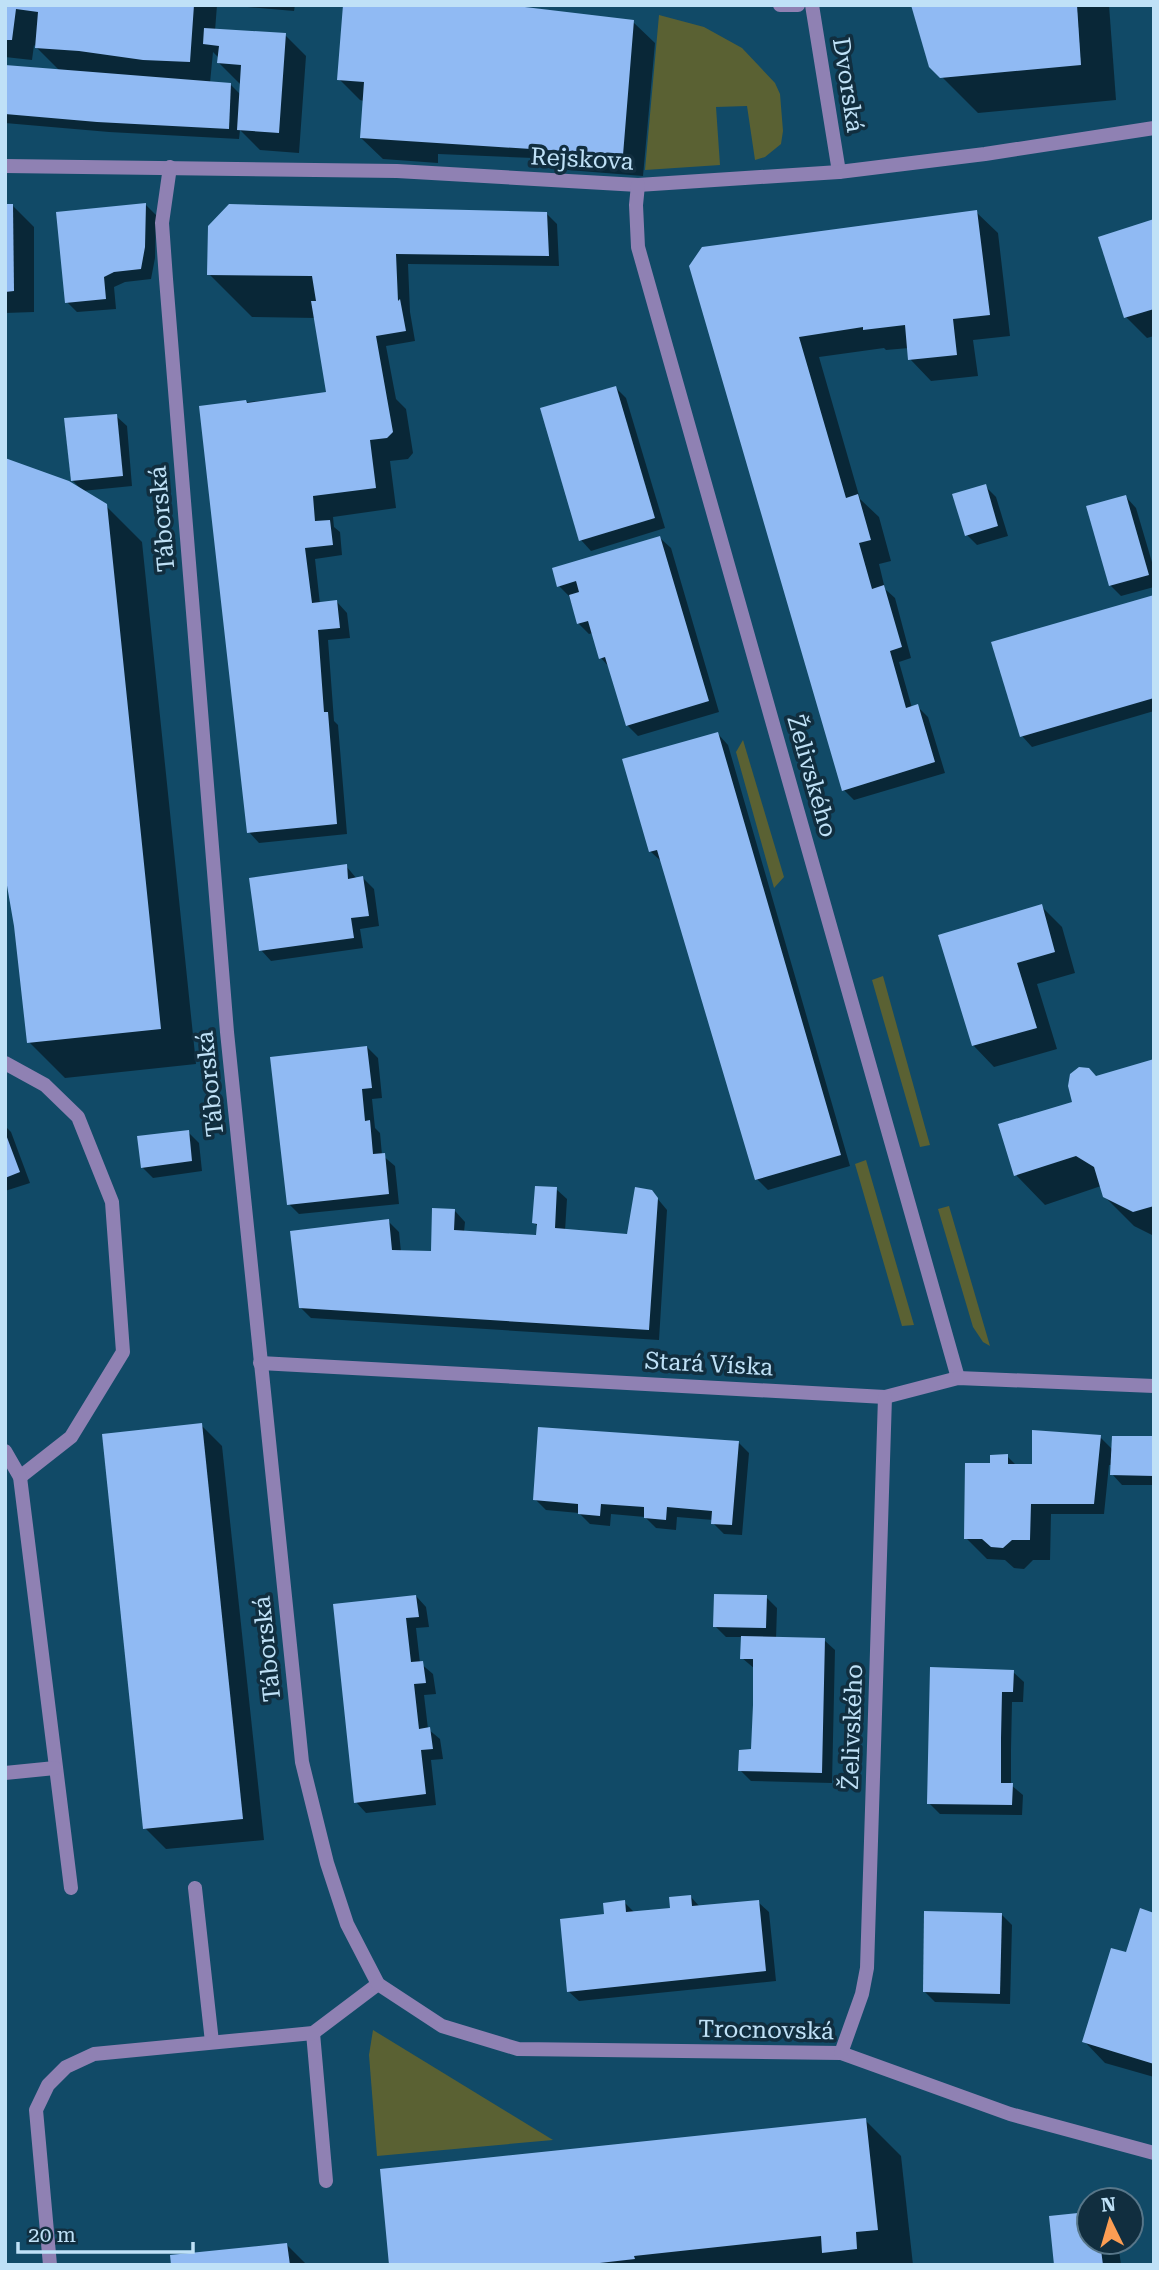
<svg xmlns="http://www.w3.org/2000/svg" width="1159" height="2270" viewBox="0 0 1159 2270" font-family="'Roboto Serif',serif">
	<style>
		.green { fill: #5a6133 }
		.shadow { fill: #0007; fill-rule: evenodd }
		.building { fill: #90baf3 }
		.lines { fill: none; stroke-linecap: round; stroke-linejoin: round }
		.service { stroke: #8f81b3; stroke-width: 14 }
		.minor { stroke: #8f81b3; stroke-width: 14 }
		.labels { text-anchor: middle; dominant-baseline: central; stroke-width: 7; stroke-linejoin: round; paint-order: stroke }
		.street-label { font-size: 24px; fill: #bfe1f7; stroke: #112e3f }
	</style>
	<rect width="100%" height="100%" fill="#114a67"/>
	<g class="green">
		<polygon points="659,15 704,27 742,48 775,83 780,94 783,131 781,144 765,157 755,160 747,106 716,107 720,165 645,170"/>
		<polygon points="743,740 784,877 774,888 736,752"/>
		<polygon points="883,976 930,1145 920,1147 872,980"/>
		<polygon points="866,1160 914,1325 902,1326 855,1164"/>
		<polygon points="949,1206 990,1346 983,1342 973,1327 938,1209"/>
		<polygon points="373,2030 553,2140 377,2156 369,2055"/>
	</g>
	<g class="shadow">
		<path d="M5,5H217L215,31L285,35L306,56L299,153L260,150L240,130L239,139L109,132L5,123V67L60,71L34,45L32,60L5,57ZM213,52L219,58V63L240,84L241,95L231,85L210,83Z"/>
		<polygon points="224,5 295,5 294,11"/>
		<polygon points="913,5 1109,5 1116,100 978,113 931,66"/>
		<polygon points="633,22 655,43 643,176 568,170 558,159 438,154 438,163 383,159 361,138 364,101 360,100 339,79"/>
		<polygon points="5,205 13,206 34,227 34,312 5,313"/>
		<polygon points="146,205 156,215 155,258 151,279 125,282 114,287 116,309 77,312 67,302"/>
		<polygon points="976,212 998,233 1010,336 973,340 978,376 931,381 910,359 909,348 886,350 884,348 819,357 860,499 879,517 891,561 879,564 885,589 895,598 911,658 899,662 912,708 917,706 928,717 945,773 854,800 844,790 691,267"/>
		<polygon points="546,213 557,224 559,266 408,264 410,312 415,341 386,346 396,399 406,409 413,453 408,459 390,461 396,508 333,517 334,527 340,532 342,555 315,559 320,604 337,602 347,613 350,638 328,640 334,721 338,725 347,834 259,843 249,832 201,407 328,394 316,318 252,317 209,274"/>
		<polygon points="1154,221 1154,336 1147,338 1126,317"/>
		<polygon points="616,388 626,398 665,528 591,551 581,540"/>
		<polygon points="116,416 127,426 132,486 82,491 106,506 142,542 196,1064 65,1078 29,1042 81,489 72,480"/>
		<polygon points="985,486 996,497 1008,536 977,545 967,535"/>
		<polygon points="1126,497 1136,508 1154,569 1154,587 1121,596 1110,585"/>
		<polygon points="660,538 671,548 719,712 638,736 627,725 610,668 601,658 593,633 589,634 578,623 569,596 559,586"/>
		<polygon points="1154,597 1154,711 1032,747 1022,736"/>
		<polygon points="718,734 728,745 850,1166 768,1190 757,1179 662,862 651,852 625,761"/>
		<polygon points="346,866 357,879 363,878 374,889 379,926 360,929 363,948 271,961 261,950"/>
		<polygon points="1041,906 1062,927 1075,973 1037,984 1057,1049 994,1067 973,1045"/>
		<polygon points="367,1047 378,1058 382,1098 372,1099 375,1128 380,1133 382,1155 395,1166 399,1204 299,1214 289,1204"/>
		<polygon points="1154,1061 1154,1236 1134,1226 1104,1196 1101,1186 1045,1205 1016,1175 1097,1078"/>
		<polygon points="5,1126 11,1132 30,1183 5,1191"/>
		<polygon points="188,1132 199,1143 202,1171 153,1178 142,1167"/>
		<polygon points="556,1189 567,1199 565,1231 628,1236 652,1192 667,1210 659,1340 311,1318 300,1307 388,1221 399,1232 401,1252 433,1253 455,1211 465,1222 464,1232 538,1237 538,1227 534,1222"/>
		<polygon points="201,1425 222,1446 264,1840 166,1849 145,1828"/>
		<polygon points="1100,1437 1113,1450 1154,1437 1154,1485 1122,1485 1112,1474 1112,1465 1109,1465 1104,1514 1051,1514 1050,1560 1033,1560 1024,1569 1014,1568 1005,1560 987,1559 966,1538 991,1464 1007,1456 1017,1466 1033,1466"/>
		<polygon points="738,1442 749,1453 742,1535 724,1534 713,1523 713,1520 677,1517 676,1530 656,1528 645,1517 611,1514 610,1526 590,1524 579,1513 546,1510 535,1499"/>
		<polygon points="416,1596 426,1607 429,1627 416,1628 420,1663 433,1674 436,1694 424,1695 428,1729 440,1739 443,1759 431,1760 436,1805 366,1813 356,1802 335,1605"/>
		<polygon points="766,1597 777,1608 776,1639 824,1640 835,1650 832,1783 751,1781 740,1770 753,1751 755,1669 742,1658 743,1637 726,1637 715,1626"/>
		<polygon points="1013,1672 1024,1682 1023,1702 1012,1702 1011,1749 1011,1785 1023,1795 1022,1815 940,1814 929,1803"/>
		<polygon points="691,1897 700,1907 758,1902 769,1912 776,1981 579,2001 568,1991 606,1916 624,1902 635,1913 672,1909"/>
		<polygon points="1001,1914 1012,1925 1010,2004 935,2002 924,1991"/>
		<polygon points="1154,1914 1154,2077 1105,2063 1084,2041 1127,1955"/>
		<polygon points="865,2120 901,2156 913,2265 391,2265"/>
		<polygon points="1089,2215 1089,2242 1118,2242 1121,2265 1056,2265"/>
		<polygon points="287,2245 307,2265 173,2265"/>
	</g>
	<g class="building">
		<polygon points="5,5 194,5 190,62 143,60 79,51 35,48 38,12 16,9 12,40 5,40"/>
		<polygon points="343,5 507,5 634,20 623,155 360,138 364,82 337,80"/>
		<polygon points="911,5 1077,5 1081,65 940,78 929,67"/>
		<polygon points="204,28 286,33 279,133 237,130 241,65 217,63 219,46 203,44"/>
		<polygon points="5,65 231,83 229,129 97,122 5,114"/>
		<polygon points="146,203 145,247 141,269 114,272 104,277 106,299 65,303 56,212"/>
		<polygon points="5,204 13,204 14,291 5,292"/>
		<polygon points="229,204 547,212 549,256 396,254 398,301 400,299 406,331 376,336 393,432 387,438 370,440 376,488 313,496 315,521 330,520 333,545 305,548 312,603 337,600 340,628 318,630 324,712 328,712 337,824 247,833 199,406 246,400 247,403 326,392 311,301 316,301 312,276 207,275 208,226"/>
		<polygon points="977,210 990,315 953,319 957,355 908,360 905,325 863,330 863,327 799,337 846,498 858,494 871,540 859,543 872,589 884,585 902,647 890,651 906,708 918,704 935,762 842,791 689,266 702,247"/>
		<polygon points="1154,219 1154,309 1124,318 1098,237"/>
		<polygon points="616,386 655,518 579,541 540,408"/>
		<polygon points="117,414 123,476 71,481 64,418"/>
		<polygon points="5,458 69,481 107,504 161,1029 27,1043 14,926 5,874"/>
		<polygon points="986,484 998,526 965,536 952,494"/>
		<polygon points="1126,495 1149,575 1109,586 1086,506"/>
		<polygon points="660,536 709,701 626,726 605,657 599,659 588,621 577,624 569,595 579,592 576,581 557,587 552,568"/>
		<polygon points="1154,595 1154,698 1020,737 991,642"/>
		<polygon points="718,732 841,1155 755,1180 657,850 649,852 622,759"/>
		<polygon points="347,864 348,879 363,876 369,916 351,918 354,938 259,951 249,878"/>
		<polygon points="1042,904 1055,952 1017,963 1037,1028 972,1046 938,935"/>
		<polygon points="367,1046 372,1088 362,1089 365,1121 370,1120 373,1154 385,1153 389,1194 287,1205 270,1057"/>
		<polygon points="1154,1059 1154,1206 1133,1212 1103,1197 1094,1167 1076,1156 1014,1176 998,1124 1072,1102 1068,1086 1070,1074 1079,1067 1089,1068 1096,1076"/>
		<polygon points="189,1130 192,1161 141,1168 137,1136"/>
		<polygon points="5,1132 20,1172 5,1178"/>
		<polygon points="535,1186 557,1187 555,1228 627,1234 635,1187 652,1190 658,1198 649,1330 299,1308 290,1231 389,1219 392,1250 431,1251 432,1208 455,1209 454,1230 536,1235 537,1224 532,1223"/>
		<polygon points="202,1423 243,1819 143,1829 102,1434"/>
		<polygon points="538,1427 739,1441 732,1525 711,1524 712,1511 667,1507 666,1520 644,1518 644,1507 601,1504 600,1516 578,1514 578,1504 533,1500"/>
		<polygon points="1032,1430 1101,1435 1094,1504 1031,1504 1030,1540 1012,1540 1003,1548 991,1547 982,1539 964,1539 965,1463 990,1463 990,1455 1008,1454 1008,1464 1032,1464"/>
		<polygon points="1112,1436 1154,1436 1154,1476 1110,1475"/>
		<polygon points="714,1594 767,1595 766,1628 713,1627"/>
		<polygon points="416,1595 419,1617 406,1618 411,1662 423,1661 426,1683 414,1684 419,1729 430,1727 433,1749 421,1750 426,1794 354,1803 333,1604"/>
		<polygon points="741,1636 825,1638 822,1773 738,1771 739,1750 751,1749 753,1705 753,1659 740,1659"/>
		<polygon points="930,1667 1014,1670 1013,1692 1002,1692 1001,1738 1001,1783 1013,1783 1012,1805 927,1804"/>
		<polygon points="691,1895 692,1906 759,1900 766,1971 567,1992 560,1919 604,1914 603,1903 625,1900 626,1912 670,1908 669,1897"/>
		<polygon points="1140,1908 1154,1913 1154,2064 1082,2042 1111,1948 1126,1952"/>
		<polygon points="924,1911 1002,1913 1000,1994 923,1992"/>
		<polygon points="866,2118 878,2230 856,2232 857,2249 822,2253 821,2236 634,2256 635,2259 582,2265 389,2265 380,2169"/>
		<polygon points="1078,2213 1089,2213 1089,2242 1100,2242 1103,2265 1054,2265 1049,2216"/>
		<polygon points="287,2243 290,2265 171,2265 170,2255"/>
	</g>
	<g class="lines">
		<g class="service">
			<polyline points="5,1063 45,1085 78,1117 112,1202 123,1352 71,1437 20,1477"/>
			<polyline points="5,1451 20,1477 71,1888"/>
			<polyline points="5,1773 55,1768"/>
			<polyline points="195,1888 212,2042"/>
			<polyline points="313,2033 326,2181"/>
			<polyline points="50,2265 36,2110 48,2085 66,2067 94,2054 313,2033 378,1984"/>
		</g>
		<g class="minor">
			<polyline points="780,5 798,5"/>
			<polyline points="812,5 839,172"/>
			<polyline points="5,166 397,171 638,185 839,172 985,154 1154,128"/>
			<polyline points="170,167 162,223 166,279 227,1032 302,1762 327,1863 347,1924 378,1984 442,2026 518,2049 841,2053 1010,2114 1154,2153"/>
			<polyline points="638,185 636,205 638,247 958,1378"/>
			<polyline points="260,1363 885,1397 958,1378 1154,1386"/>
			<polyline points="841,2053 862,1994 867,1968 885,1397"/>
		</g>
	</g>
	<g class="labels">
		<g class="street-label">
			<text transform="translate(848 85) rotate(81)">Dvorská</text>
			<text transform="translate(582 159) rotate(3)">Rejskova</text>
			<text transform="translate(162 519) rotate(-95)">Táborská</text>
			<text transform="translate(812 776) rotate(74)">Želivského</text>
			<text transform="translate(210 1084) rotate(-96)">Táborská</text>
			<text transform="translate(709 1364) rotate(3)">Stará Víska</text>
			<text transform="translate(267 1649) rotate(-96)">Táborská</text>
			<text transform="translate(852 1727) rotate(-88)">Želivského</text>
			<text transform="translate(766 2030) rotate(1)">Trocnovská</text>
		</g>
	</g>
	<rect width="1159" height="2270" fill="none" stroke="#bfe1f7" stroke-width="14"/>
	<g transform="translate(1110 2221) rotate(355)"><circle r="33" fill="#112e3f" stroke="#577689" stroke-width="2"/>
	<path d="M0-5L12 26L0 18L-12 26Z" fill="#fc9d53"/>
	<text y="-10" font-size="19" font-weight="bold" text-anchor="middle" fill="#bfe1f7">N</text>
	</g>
	<path d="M18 2242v10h175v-10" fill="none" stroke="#bfe1f7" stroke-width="3.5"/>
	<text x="28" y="2242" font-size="21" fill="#bfe1f7" stroke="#112e3f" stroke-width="5" paint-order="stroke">20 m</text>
</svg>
